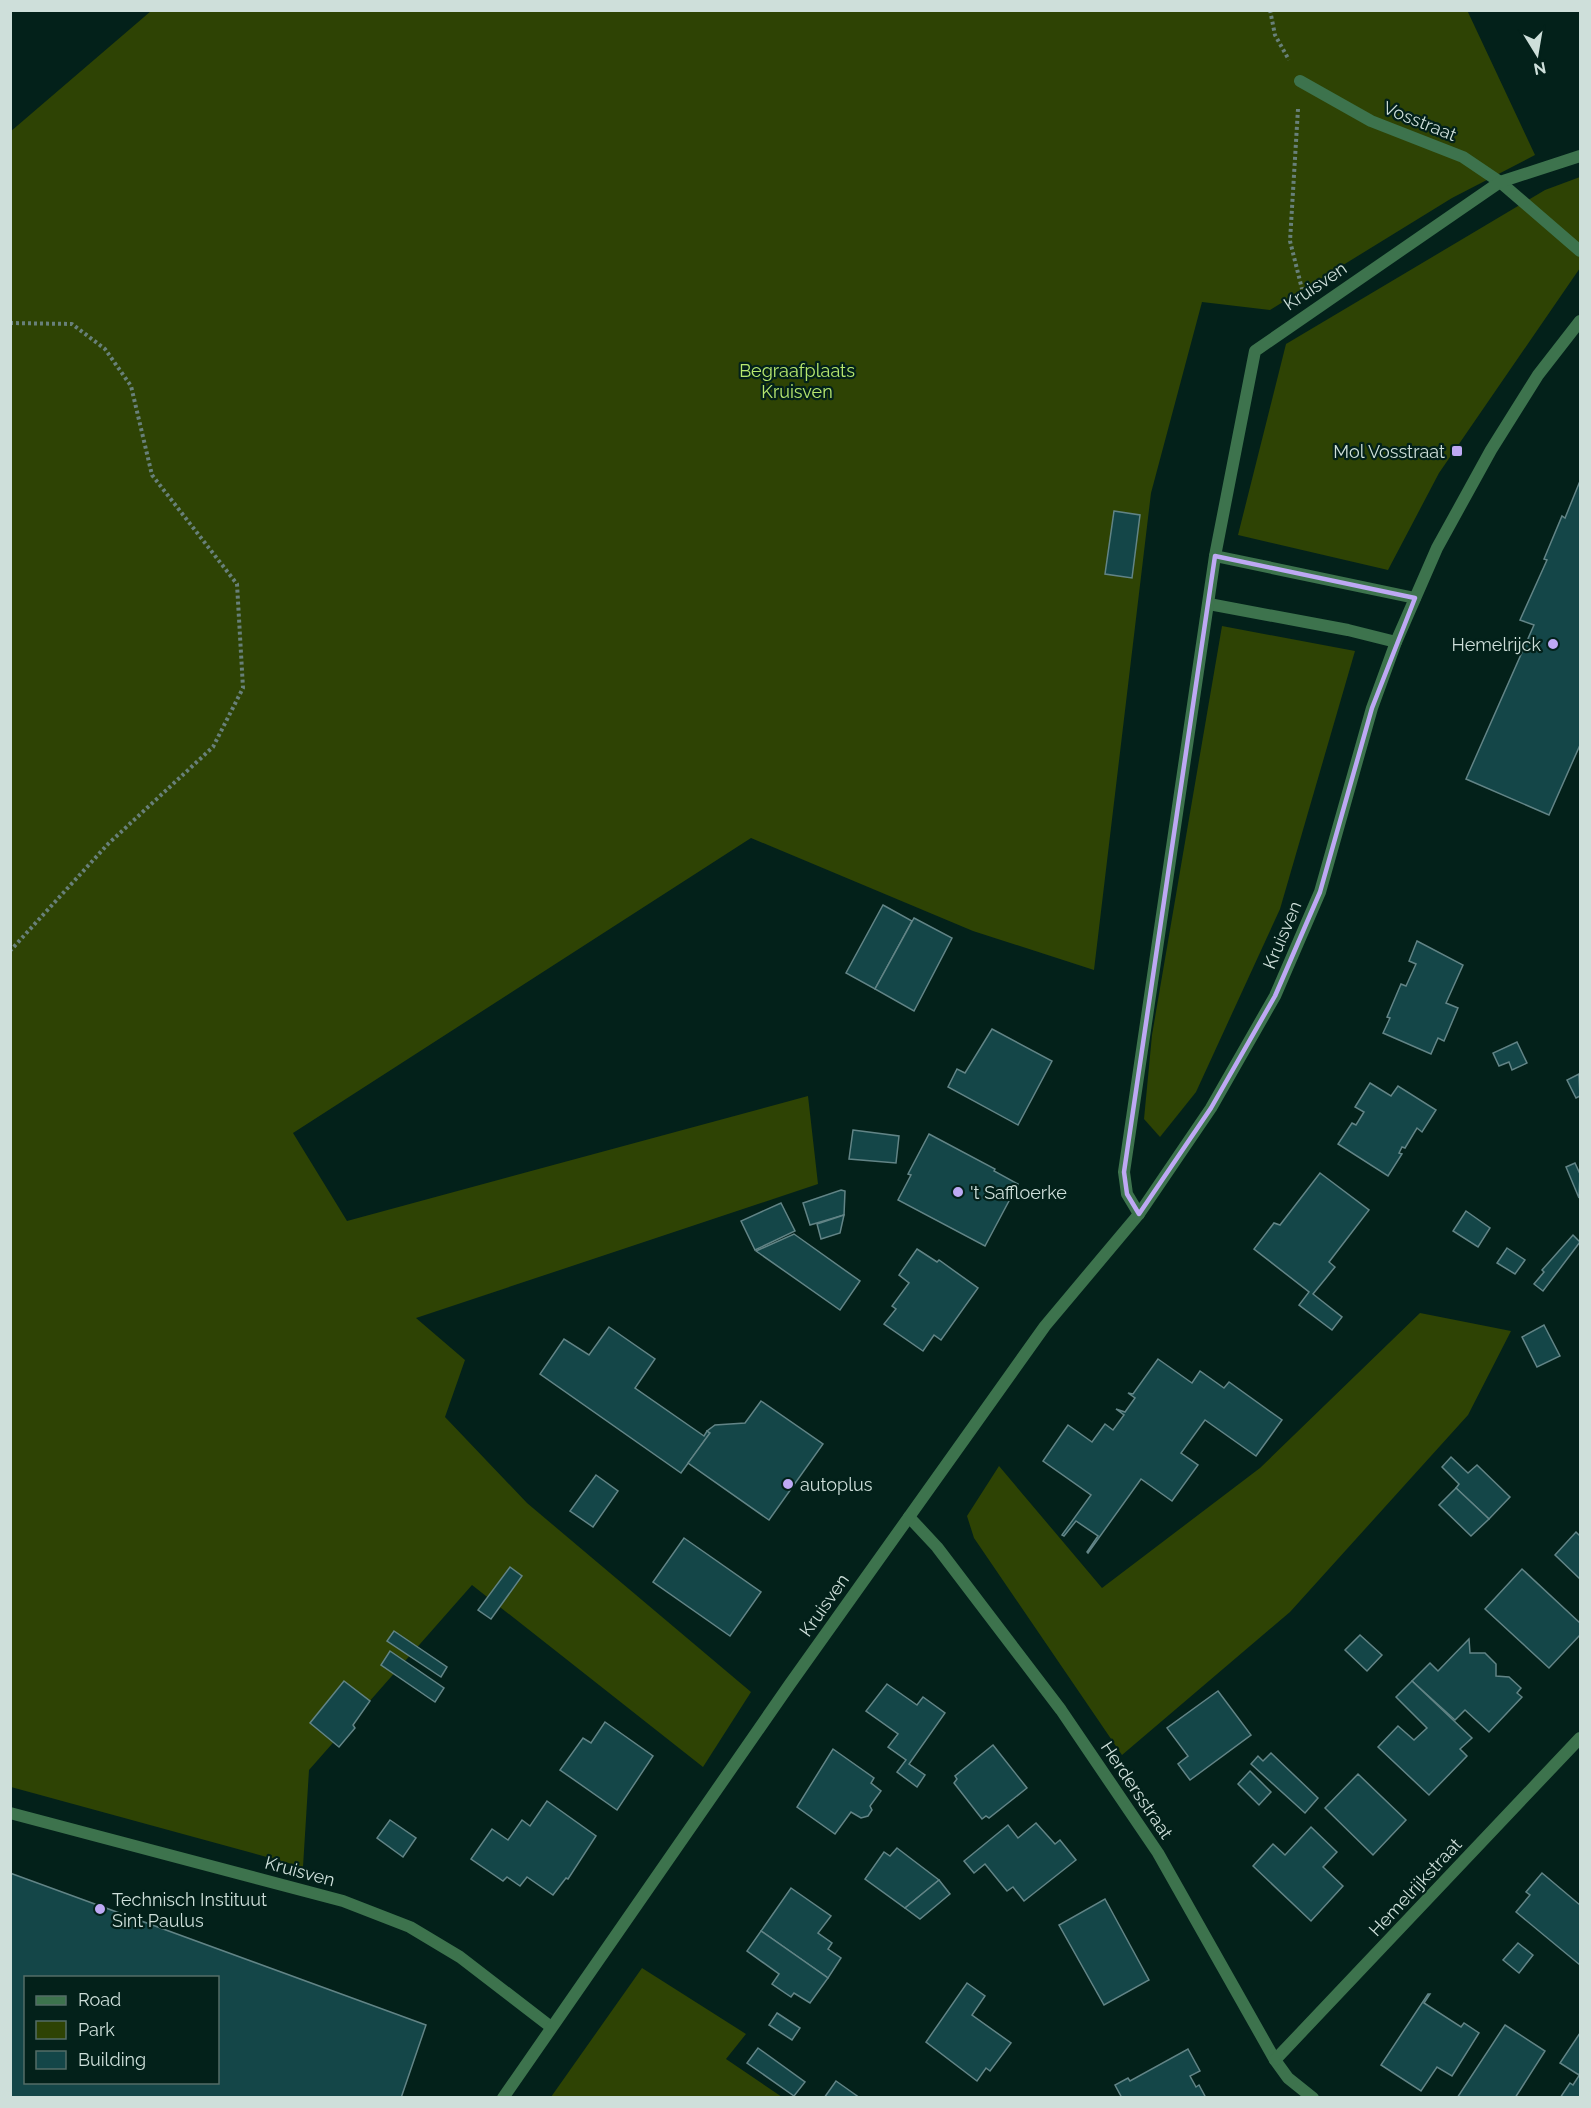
<svg xmlns="http://www.w3.org/2000/svg" width="1591" height="2108" viewBox="0 0 1591 2108" font-family="Raleway,sans-serif">
	<style>
		.green { fill: #2e4304 }
		.building { fill: #144648; stroke: #628486; stroke-width: 1.5; fill-rule: evenodd }
		.lines { fill: none; stroke-linecap: round; stroke-linejoin: round }
		.path { stroke: #68807a; stroke-width: 4; stroke-dasharray: 3 3; stroke-linecap: butt }
		.minor { stroke: #3d734d; stroke-width: 12 }
		.tertiary { stroke: #3d734d; stroke-width: 12 }
		.marked { fill: none; stroke: #bea9f4; stroke-width: 4.5; stroke-linejoin: round }
		.poi-dot { fill: #bea9f4; stroke: #03211a; stroke-width: 2 }
		.labels { text-anchor: middle; dominant-baseline: central; stroke-width: 4.5; stroke-linejoin: round; paint-order: stroke }
		.street-label { font-size: 18px; fill: #cedfda; stroke: #03211a }
		.park-label { font-size: 18px; fill: #b7e86f; stroke: #03211a }
		.poi-label { font-size: 18px; fill: #cedfda; stroke: #03211a; text-anchor: start }
	</style>
	<rect width="100%" height="100%" fill="#03211a"/>
	<g class="green">
		<polygon points="1467,10 1535,155 1452,198 1270,310 1202,302 1151,493 1094,970 973,931 751,838 293,1133 347,1221 808,1096 818,1184 416,1318 465,1360 445,1417 527,1503 751,1692 703,1767 472,1585 309,1770 303,1867 11,1787 10,132 151,11"/>
		<polygon points="1580,177 1580,268 1439,473 1388,570 1238,535 1286,344 1545,190"/>
		<polygon points="1222,626 1355,651 1280,909 1196,1092 1160,1137 1144,1119 1152,1035"/>
		<polygon points="1420,1313 1511,1331 1468,1415 1290,1612 1122,1755 974,1538 967,1516 999,1466 1102,1588 1260,1468"/>
		<polygon points="642,1968 746,2034 726,2059 782,2097 551,2097"/>
	</g>
	<g class="building">
		<polygon points="1580,481 1580,745 1549,815 1466,779 1534,625 1520,620 1547,560 1544,559 1562,516 1565,518"/>
		<polygon points="1114,511 1140,515 1132,578 1105,574"/>
		<polygon points="883,905 912,921 875,989 846,973"/>
		<polygon points="914,918 952,938 914,1011 875,989"/>
		<polygon points="1417,941 1463,965 1446,1003 1458,1008 1444,1041 1438,1038 1431,1054 1383,1033 1390,1018 1387,1017 1401,984 1406,986 1416,964 1409,961"/>
		<polygon points="992,1029 1052,1061 1018,1125 948,1087 957,1069 965,1073"/>
		<polygon points="1517,1042 1527,1063 1512,1070 1509,1062 1499,1066 1493,1053"/>
		<polygon points="1579,1074 1580,1096 1576,1098 1567,1080"/>
		<polygon points="1370,1083 1391,1096 1398,1086 1436,1110 1422,1132 1417,1128 1405,1148 1402,1147 1399,1153 1402,1154 1388,1176 1338,1144 1352,1123 1356,1125 1364,1112 1355,1107"/>
		<polygon points="853,1130 899,1136 896,1163 849,1159"/>
		<polygon points="929,1134 995,1169 994,1171 1018,1184 985,1246 898,1200 911,1175 908,1174"/>
		<polygon points="1575,1163 1580,1174 1579,1198 1566,1167"/>
		<polygon points="1320,1173 1369,1210 1329,1262 1335,1267 1313,1294 1342,1317 1332,1330 1299,1305 1309,1292 1254,1249 1274,1223 1280,1225"/>
		<polygon points="841,1190 845,1191 844,1215 810,1225 803,1203"/>
		<polygon points="781,1203 795,1231 755,1250 741,1221"/>
		<polygon points="1466,1211 1490,1228 1478,1247 1453,1231"/>
		<polygon points="844,1215 840,1233 821,1239 817,1224"/>
		<polygon points="794,1234 860,1281 840,1310 756,1251"/>
		<polygon points="1573,1235 1580,1242 1543,1291 1534,1284 1544,1272 1542,1270"/>
		<polygon points="1507,1248 1525,1260 1515,1274 1497,1263"/>
		<polygon points="917,1249 937,1262 939,1260 978,1288 941,1340 934,1335 923,1351 884,1324 896,1309 892,1306 909,1283 899,1275"/>
		<polygon points="1544,1325 1560,1356 1537,1367 1522,1337"/>
		<polygon points="609,1327 655,1359 635,1388 704,1436 707,1431 710,1433 681,1473 540,1374 564,1339 589,1355"/>
		<polygon points="1158,1359 1192,1383 1200,1371 1224,1388 1229,1382 1282,1420 1256,1456 1205,1420 1181,1453 1198,1465 1172,1501 1141,1479 1088,1553 1087,1552 1098,1536 1076,1521 1064,1536 1062,1535 1091,1495 1043,1461 1068,1425 1092,1442 1105,1424 1113,1430 1124,1415 1116,1409 1125,1412 1135,1398 1128,1393 1133,1394"/>
		<polygon points="761,1401 823,1444 769,1520 688,1463 710,1433 707,1431 715,1425 745,1423"/>
		<polygon points="1451,1457 1468,1473 1477,1465 1510,1497 1489,1519 1456,1488 1459,1484 1442,1467"/>
		<polygon points="596,1475 618,1491 593,1527 570,1511"/>
		<polygon points="1456,1488 1489,1519 1471,1536 1439,1505"/>
		<polygon points="1576,1532 1580,1536 1580,1579 1555,1555"/>
		<polygon points="684,1538 761,1592 730,1636 653,1582"/>
		<polygon points="510,1567 522,1576 491,1619 478,1610"/>
		<polygon points="1522,1569 1580,1623 1580,1635 1549,1668 1485,1609"/>
		<polygon points="394,1631 447,1667 441,1677 387,1641"/>
		<polygon points="1360,1635 1382,1655 1367,1671 1345,1650"/>
		<polygon points="1469,1639 1470,1653 1485,1653 1496,1664 1496,1676 1509,1677 1521,1688 1517,1693 1522,1697 1489,1732 1465,1710 1455,1720 1412,1681 1430,1663 1438,1671"/>
		<polygon points="390,1651 444,1688 435,1702 381,1665"/>
		<polygon points="344,1681 370,1701 353,1725 355,1728 339,1747 310,1723"/>
		<polygon points="1412,1681 1472,1738 1460,1749 1467,1756 1429,1795 1378,1747 1398,1726 1414,1740 1427,1728 1396,1697"/>
		<polygon points="887,1684 917,1705 923,1697 945,1713 909,1764 925,1775 917,1787 897,1772 906,1760 888,1747 898,1734 866,1711"/>
		<polygon points="1218,1691 1251,1735 1190,1780 1178,1764 1188,1756 1167,1728"/>
		<polygon points="605,1722 653,1756 617,1810 560,1770 583,1738 591,1743"/>
		<polygon points="993,1745 1027,1788 989,1818 986,1816 982,1819 954,1783 957,1779 955,1776"/>
		<polygon points="833,1749 874,1778 871,1783 881,1791 870,1806 872,1810 868,1816 861,1818 851,1812 835,1834 797,1807"/>
		<polygon points="1271,1753 1318,1798 1305,1813 1251,1764 1258,1756 1263,1761"/>
		<polygon points="1250,1771 1271,1792 1259,1805 1238,1784"/>
		<polygon points="1358,1774 1406,1820 1373,1855 1325,1808"/>
		<polygon points="547,1801 596,1836 568,1879 566,1878 553,1895 527,1877 520,1886 507,1877 503,1881 471,1859 492,1829 508,1840 522,1820 530,1826"/>
		<polygon points="390,1820 416,1838 403,1857 377,1838"/>
		<polygon points="1036,1823 1055,1844 1060,1840 1076,1860 1024,1901 1013,1887 1007,1891 985,1864 974,1873 964,1861 1008,1825 1018,1838"/>
		<polygon points="1311,1827 1337,1852 1323,1867 1343,1886 1311,1921 1253,1866 1273,1844 1285,1855"/>
		<polygon points="897,1848 939,1880 905,1908 865,1879 884,1852 890,1856"/>
		<path d="M10,1873L426,2025L401,2098H10ZM26,1978H218V2082H26Z"/>
		<polygon points="1542,1873 1580,1905 1580,1965 1516,1912 1530,1895 1526,1892"/>
		<polygon points="939,1880 950,1894 920,1919 905,1908"/>
		<polygon points="791,1888 831,1916 818,1933 832,1943 828,1949 841,1958 828,1978 761,1931"/>
		<polygon points="1105,1899 1149,1980 1104,2005 1059,1925"/>
		<polygon points="761,1931 828,1978 810,2003 794,1993 791,1997 772,1984 779,1974 747,1951"/>
		<polygon points="1518,1943 1533,1955 1519,1973 1503,1960"/>
		<polygon points="967,1983 985,1996 972,2015 1011,2043 990,2071 986,2068 977,2081 926,2042"/>
		<polygon points="1428,1994 1430,1994 1424,2003 1461,2027 1464,2023 1479,2033 1452,2076 1437,2067 1421,2091 1381,2065"/>
		<polygon points="777,2013 800,2028 792,2040 769,2025"/>
		<polygon points="1505,2025 1545,2051 1515,2098 1457,2098"/>
		<polygon points="1580,2033 1580,2072 1579,2075 1560,2063"/>
		<polygon points="758,2048 805,2082 794,2096 747,2063"/>
		<polygon points="1188,2049 1200,2071 1190,2076 1196,2087 1199,2085 1206,2098 1122,2098 1115,2085 1128,2078 1130,2081"/>
		<polygon points="1580,2074 1580,2098 1560,2098 1570,2083 1573,2085"/>
		<polygon points="836,2081 860,2098 824,2098"/>
	</g>
	<g class="lines">
		<g class="path">
			<polyline points="1270,10 1275,35 1289,60"/>
			<polyline points="1298,109 1290,241 1302,289"/>
			<polyline points="10,323 72,324 105,349 131,386 152,475 237,584 243,688 213,747 108,844 10,951"/>
		</g>
		<g class="minor">
			<polyline points="1300,81 1371,121 1463,157 1500,182 1580,251"/>
			<polyline points="1215,556 1415,598"/>
			<polyline points="1209,604 1348,630 1396,642"/>
			<polyline points="1139,1214 1127,1194 1124,1172 1215,556 1255,351 1500,182 1580,156"/>
			<polyline points="909,1517 937,1547 1061,1710 1158,1853 1275,2060 1288,2078 1313,2098"/>
			<polyline points="10,1813 343,1901 410,1927 460,1957 551,2027"/>
			<polyline points="1275,2060 1580,1738"/>
		</g>
		<polyline class="tertiary" points="503,2098 790,1684 1045,1326 1139,1214 1211,1108 1275,996 1320,892 1372,708 1396,642 1437,548 1491,450 1538,375 1580,321"/>
	</g>
	<path class="marked" d="M1215,556L1415,598L1372,708L1320,892L1275,996L1211,1108L1139,1214L1127,1194L1124,1172Z"/>
	<g class="poi-dot">
		<rect x="1451" y="445" width="12" height="12" rx="3"/>
		<circle cx="1553" cy="644" r="6"/>
		<circle cx="958" cy="1192" r="6"/>
		<circle cx="788" cy="1484" r="6"/>
		<circle cx="100" cy="1909" r="6"/>
	</g>
	<g class="labels">
		<g class="street-label">
			<text transform="translate(1420 121) rotate(22)">Vosstraat</text>
			<text transform="translate(1315 286) rotate(-34)">Kruisven</text>
			<text transform="translate(1282 935) rotate(-67)">Kruisven</text>
			<text transform="translate(824 1605) rotate(-55)">Kruisven</text>
			<text transform="translate(1137 1790) rotate(56)">Herdersstraat</text>
			<text transform="translate(300 1871) rotate(15)">Kruisven</text>
			<text transform="translate(1415 1887) rotate(-47)">Hemelrijkstraat</text>
		</g>
		<g class="park-label">
			<text x="797" y="370">Begraafplaats<tspan x="797" dy="21">Kruisven</tspan></text>
		</g>
		<g class="poi-label">
			<text x="1445" y="451" text-anchor="end">Mol Vosstraat</text>
			<text x="1541" y="644" text-anchor="end">Hemelrijck</text>
			<text x="970" y="1192">'t Saffloerke</text>
			<text x="800" y="1484">autoplus</text>
			<text x="112" y="1899">Technisch Instituut<tspan x="112" dy="21">Sint Paulus</tspan></text>
		</g>
	</g>
	<rect width="1591" height="2108" fill="none" stroke="#cedfda" stroke-width="24"/>
	<rect x="24" y="1976" width="195" height="108" fill="#03211a" stroke="#546d67" stroke-width="1.5"/>
	<rect x="36" y="1996" width="30" height="9" fill="#3d734d" stroke="#546d67" stroke-width="1.5"/>
	<text x="78" y="2006" font-size="18" fill="#cedfda">Road</text>
	<rect x="36" y="2021" width="30" height="18" fill="#2e4304" stroke="#546d67" stroke-width="1.5"/>
	<text x="78" y="2036" font-size="18" fill="#cedfda">Park</text>
	<rect x="36" y="2051" width="30" height="18" fill="#144648" stroke="#546d67" stroke-width="1.5"/>
	<text x="78" y="2066" font-size="18" fill="#cedfda">Building</text>
	<g transform="translate(1537 54) rotate(169)" stroke="#03211a" stroke-width="4.5" paint-order="stroke">
	<path d="M0-4.5L10 22L0 15L-10 22Z" fill="#cedfda"/>
	<text y="-9" font-size="16" font-weight="bold" text-anchor="middle" fill="#cedfda">N</text>
	</g>
</svg>
